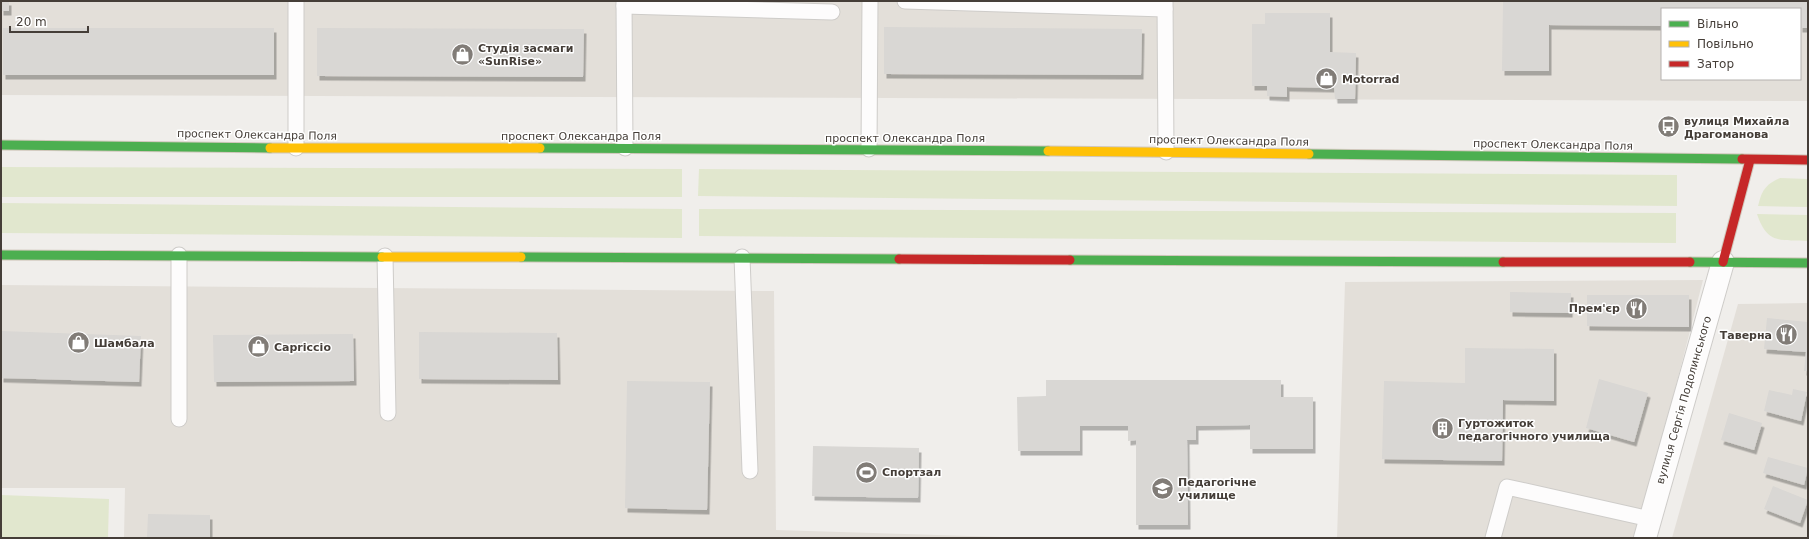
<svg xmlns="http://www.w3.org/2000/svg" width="1809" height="539" viewBox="0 0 1809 539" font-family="'DejaVu Sans',sans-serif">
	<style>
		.residential { fill: #e3dfd9; fill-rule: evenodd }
		.green { fill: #e1e7ce }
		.building { fill: #d9d7d4; filter: url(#shadow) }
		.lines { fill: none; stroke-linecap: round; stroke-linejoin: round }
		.lane-casing { stroke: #ceccc9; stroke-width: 17 }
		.street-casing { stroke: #ceccc9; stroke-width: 24 }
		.fast-casing { stroke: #d0c7bb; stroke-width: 11 }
		.slow-casing { stroke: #d0c7bb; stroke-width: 11 }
		.jam-casing { stroke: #d0c7bb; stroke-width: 11 }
		.lane { stroke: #fdfcfc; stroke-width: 15 }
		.street { stroke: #fdfcfc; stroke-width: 22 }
		.fast { stroke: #4caf50; stroke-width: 9 }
		.slow { stroke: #ffc107; stroke-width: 9 }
		.jam { stroke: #c62828; stroke-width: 9 }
		.labels { text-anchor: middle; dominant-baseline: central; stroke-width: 3; stroke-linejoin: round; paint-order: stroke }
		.poi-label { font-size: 11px; font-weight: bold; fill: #453e38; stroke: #fff; text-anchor: start }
		.street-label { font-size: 11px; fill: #453e38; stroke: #fff }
	</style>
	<defs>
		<filter id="shadow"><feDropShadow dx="2.5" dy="4.5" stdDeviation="0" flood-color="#0004"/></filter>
	</defs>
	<rect width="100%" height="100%" fill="#f0eeeb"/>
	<g class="residential">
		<path d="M1,1H1808V101L1,95ZM1662,9H1800V79H1662Z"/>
		<polygon points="1703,280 1637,538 1337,538 1345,282"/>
		<polygon points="1,285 774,291 776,530 1031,538 124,538 125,488 1,488"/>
		<polygon points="1808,303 1808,538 1672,538 1738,304"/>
	</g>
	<g class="green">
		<polygon points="1,167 682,169 682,197 1,197"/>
		<polygon points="699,169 1677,175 1677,206 698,196"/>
		<path d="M1780,178L1808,179V207L1758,206C1762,190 1765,185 1780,178Z"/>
		<polygon points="1,203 682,209 682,238 1,233"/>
		<polygon points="699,209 1676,213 1676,243 699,236"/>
		<path d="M1757,214L1808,215V241C1780,240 1767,244 1757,214Z"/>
		<polygon points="1,495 109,499 108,538 1,538"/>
	</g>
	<g class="building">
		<rect x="1" y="1" width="8" height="10"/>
		<polygon points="1503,1 1808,1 1808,28 1800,28 1800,9 1662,9 1662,26 1549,25 1549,71 1502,71"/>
		<polygon points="1265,13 1330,13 1330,52 1356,53 1355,99 1335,99 1334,88 1287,87 1287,97 1267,96 1267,86 1252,86 1252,24 1265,24"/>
		<polygon points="884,27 1142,29 1141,75 884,74"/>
		<rect x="3" y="28" width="271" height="47"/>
		<polygon points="317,28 584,29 583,77 317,76"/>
		<polygon points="1510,292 1571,293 1570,313 1510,312"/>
		<polygon points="1587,295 1689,295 1689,327 1587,326"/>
		<polygon points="1767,318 1808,322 1808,371 1804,371 1806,352 1764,349"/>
		<polygon points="1,331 141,336 139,382 1,378"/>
		<polygon points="419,332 557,333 558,380 419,379"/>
		<polygon points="353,334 354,381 214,382 213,335"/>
		<polygon points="1465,348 1554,349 1554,401 1503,400 1502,461 1382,459 1384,381 1465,383"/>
		<polygon points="1599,379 1648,393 1634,442 1586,428"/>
		<polygon points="1046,380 1281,380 1281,397 1313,397 1313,449 1250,449 1250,425 1196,426 1196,440 1187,440 1188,525 1136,525 1136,440 1128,441 1128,426 1080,426 1080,451 1018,451 1017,397 1046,396"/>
		<polygon points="627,381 710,382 707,510 625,508"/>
		<polygon points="1793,389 1807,392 1801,421 1764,411 1769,390 1792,395"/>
		<polygon points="1729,413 1762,423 1754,450 1721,440"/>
		<polygon points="813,446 919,448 918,498 812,496"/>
		<polygon points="1768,457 1808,468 1804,485 1763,473"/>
		<polygon points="1773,486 1808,500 1800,523 1764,509"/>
		<polygon points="148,514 210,515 210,538 147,538"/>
	</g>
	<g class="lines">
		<defs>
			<g id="lane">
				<polyline points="624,1 625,148"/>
				<polyline points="905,1 1165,9"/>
				<polyline points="1165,1 1166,152"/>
				<polyline points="624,6 832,12"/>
				<polyline points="296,148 296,1"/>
				<polyline points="869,149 870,1"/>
				<polyline points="179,255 179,419"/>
				<polyline points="385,256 388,413"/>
				<polyline points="742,257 750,471"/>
				<polyline points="1493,538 1507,487 1650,519"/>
			</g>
			<polyline id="street" points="1645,538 1723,262"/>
			<g id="fast">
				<polyline points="1,145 270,148"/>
				<polyline points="540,148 1048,151"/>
				<polyline points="1309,154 1742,159"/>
				<polyline points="1,255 382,257"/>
				<polyline points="521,257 899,259"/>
				<polyline points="1070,260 1503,262"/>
				<polyline points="1690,262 1808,263"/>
			</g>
			<g id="slow">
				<polyline points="270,148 540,148"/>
				<polyline points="1048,151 1309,154"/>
				<polyline points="382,257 521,257"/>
			</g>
			<g id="jam">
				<polyline points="1742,159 1808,160"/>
				<polyline points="899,259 1070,260"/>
				<polyline points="1503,262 1690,262"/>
				<polyline points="1723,262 1750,160"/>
			</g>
		</defs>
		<use href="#lane" class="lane-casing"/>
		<use href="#street" class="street-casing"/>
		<use href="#fast" class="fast-casing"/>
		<use href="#slow" class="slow-casing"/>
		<use href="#jam" class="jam-casing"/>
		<use href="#lane" class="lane"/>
		<use href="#street" class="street"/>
		<use href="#fast" class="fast"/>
		<use href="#slow" class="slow"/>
		<use href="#jam" class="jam"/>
	</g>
	<defs>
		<symbol id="shop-disc" viewBox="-11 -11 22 22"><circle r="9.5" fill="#817c77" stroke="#fff"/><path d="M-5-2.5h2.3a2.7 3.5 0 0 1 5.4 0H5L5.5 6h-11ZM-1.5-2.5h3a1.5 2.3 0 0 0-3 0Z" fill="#fff"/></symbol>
		<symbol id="bus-disc" viewBox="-11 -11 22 22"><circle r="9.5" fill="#817c77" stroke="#fff"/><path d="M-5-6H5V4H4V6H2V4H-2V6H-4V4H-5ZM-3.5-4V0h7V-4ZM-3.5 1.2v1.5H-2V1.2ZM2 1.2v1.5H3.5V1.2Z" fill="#fff"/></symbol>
		<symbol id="restaurant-disc" viewBox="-11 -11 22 22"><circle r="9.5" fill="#817c77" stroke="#fff"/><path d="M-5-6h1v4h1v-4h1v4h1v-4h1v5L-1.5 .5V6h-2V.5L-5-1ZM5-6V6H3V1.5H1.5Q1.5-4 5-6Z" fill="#fff"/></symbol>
		<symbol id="building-disc" viewBox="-11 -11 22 22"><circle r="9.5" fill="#817c77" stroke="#fff"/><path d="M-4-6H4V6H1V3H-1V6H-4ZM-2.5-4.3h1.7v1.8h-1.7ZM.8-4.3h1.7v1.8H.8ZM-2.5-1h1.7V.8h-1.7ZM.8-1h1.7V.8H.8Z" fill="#fff"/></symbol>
		<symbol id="stadium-disc" viewBox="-11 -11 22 22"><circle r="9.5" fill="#817c77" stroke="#fff"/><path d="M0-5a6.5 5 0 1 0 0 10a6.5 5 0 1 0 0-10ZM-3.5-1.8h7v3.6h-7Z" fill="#fff"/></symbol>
		<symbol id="university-disc" viewBox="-11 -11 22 22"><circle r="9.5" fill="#817c77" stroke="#fff"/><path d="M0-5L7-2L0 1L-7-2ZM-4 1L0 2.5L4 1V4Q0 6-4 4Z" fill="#fff"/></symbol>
	</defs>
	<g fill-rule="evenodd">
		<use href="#shop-disc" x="450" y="42" width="25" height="25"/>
		<use href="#shop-disc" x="1314" y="66" width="25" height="25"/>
		<use href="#bus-disc" x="1656" y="114" width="25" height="25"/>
		<use href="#restaurant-disc" x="1624" y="296" width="25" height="25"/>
		<use href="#restaurant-disc" x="1774" y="322" width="25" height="25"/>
		<use href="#shop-disc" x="66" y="330" width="25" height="25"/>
		<use href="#shop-disc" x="246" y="334" width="25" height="25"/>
		<use href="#building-disc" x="1430" y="416" width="25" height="25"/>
		<use href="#stadium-disc" x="854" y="460" width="25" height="25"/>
		<use href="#university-disc" x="1150" y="476" width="25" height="25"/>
	</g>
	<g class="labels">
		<g class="poi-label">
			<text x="478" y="48">Студія засмаги<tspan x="478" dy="13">«SunRise»</tspan></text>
			<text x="1342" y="79">Motorrad</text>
			<text x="1684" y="121">вулиця Михайла<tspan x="1684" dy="13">Драгоманова</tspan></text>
			<text x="1620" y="308" text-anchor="end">Прем'єр</text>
			<text x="1772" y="335" text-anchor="end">Таверна</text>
			<text x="94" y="343">Шамбала</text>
			<text x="274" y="347">Capriccio</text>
			<text x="1458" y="423">Гуртожиток<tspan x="1458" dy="13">педагогічного училища</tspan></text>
			<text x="882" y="472">Спортзал</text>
			<text x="1178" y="482">Педагогічне<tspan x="1178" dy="13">училище</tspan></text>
		</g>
		<g class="street-label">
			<text transform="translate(257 135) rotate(1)">проспект Олександра Поля</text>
			<text x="581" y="136">проспект Олександра Поля</text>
			<text x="905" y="138">проспект Олександра Поля</text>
			<text transform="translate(1229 141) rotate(1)">проспект Олександра Поля</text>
			<text transform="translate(1553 145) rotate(1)">проспект Олександра Поля</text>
			<text transform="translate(1684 400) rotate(-74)">вулиця Сергія Подолинського</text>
		</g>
	</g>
	<rect width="1809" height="539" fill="none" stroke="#453e38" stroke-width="4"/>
	<rect x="1661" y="8" width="140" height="72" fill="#ffffff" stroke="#b5b2af"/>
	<rect x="1669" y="21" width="20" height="6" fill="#4caf50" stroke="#b5b2af"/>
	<text x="1697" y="28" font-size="12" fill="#453e38">Вільно</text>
	<rect x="1669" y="41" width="20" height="6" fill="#ffc107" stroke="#b5b2af"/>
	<text x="1697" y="48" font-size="12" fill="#453e38">Повільно</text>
	<rect x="1669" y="61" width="20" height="6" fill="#c62828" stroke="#b5b2af"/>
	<text x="1697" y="68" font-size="12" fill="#453e38">Затор</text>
	<path d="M10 26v6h78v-6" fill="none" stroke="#453e38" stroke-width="2"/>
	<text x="16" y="26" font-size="12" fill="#453e38" stroke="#ffffff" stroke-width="3" paint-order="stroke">20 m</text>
</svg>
